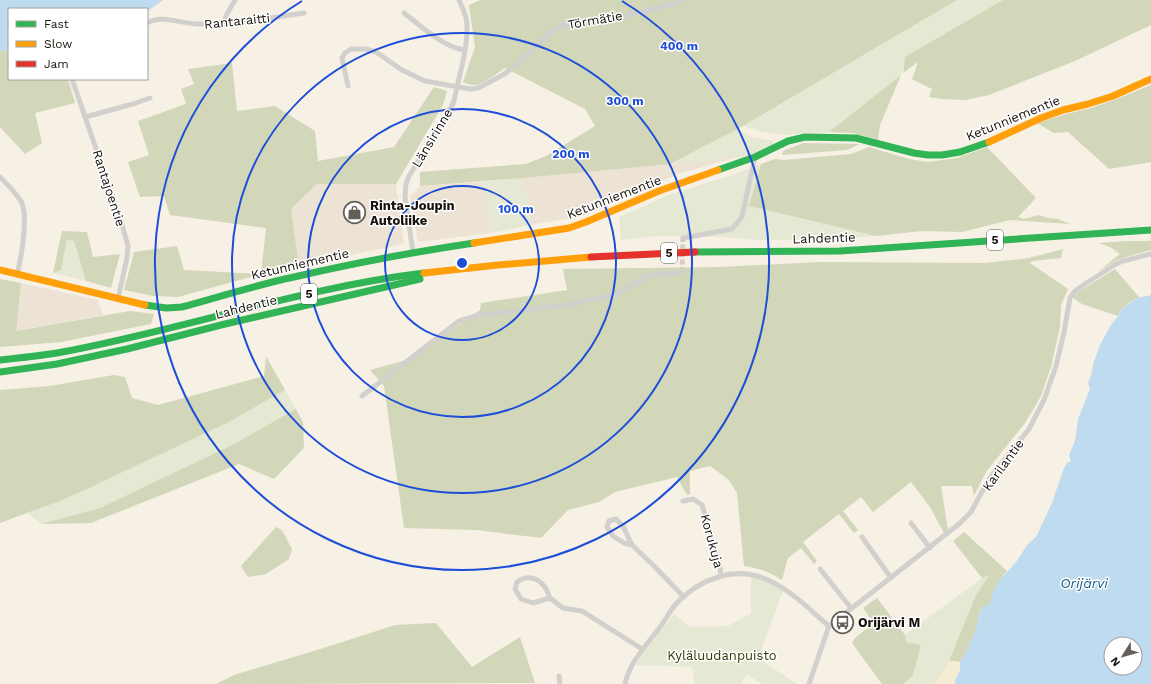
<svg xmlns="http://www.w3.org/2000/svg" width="1151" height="684" viewBox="0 0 1151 684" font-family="'Work Sans',sans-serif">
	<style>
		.commercial { fill: #ece3d4 }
		.green { fill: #e5e8d2 }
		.forest { fill: #d1d7b8 }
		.sand { fill: #f5edd3 }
		.water { fill: #bfdbf0; fill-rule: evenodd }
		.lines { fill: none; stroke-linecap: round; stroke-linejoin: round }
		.street-tunnel { stroke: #d5cfc4; stroke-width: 5; stroke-dasharray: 5 2.5; stroke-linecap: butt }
		.street { stroke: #d2d0cd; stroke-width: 5 }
		.fast { stroke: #30b455; stroke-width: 7 }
		.slow { stroke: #ff9f0a; stroke-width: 7 }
		.jam { stroke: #e5322d; stroke-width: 7 }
		.ring { fill: none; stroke: #1d4ed8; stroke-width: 2 }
		.labels { text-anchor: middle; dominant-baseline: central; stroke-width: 3; stroke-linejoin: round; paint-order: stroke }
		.shield { fill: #fff; stroke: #5d5954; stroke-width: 1 }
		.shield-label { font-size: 12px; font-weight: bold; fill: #17120b }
		.street-label { font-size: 13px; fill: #17120b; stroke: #fff }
		.poi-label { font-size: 13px; font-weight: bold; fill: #17120b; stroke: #fff; text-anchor: start }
		.park-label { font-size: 13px; fill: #2e3c06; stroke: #fff }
		.water-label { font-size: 14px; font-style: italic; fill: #1a5b87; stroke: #fff }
		.centre { fill: #1d4ed8; stroke: #fff; stroke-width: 2 }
		.ring-label { font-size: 12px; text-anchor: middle; font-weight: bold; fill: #1d4ed8; stroke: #fff; stroke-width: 3; stroke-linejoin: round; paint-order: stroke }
	</style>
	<rect width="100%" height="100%" fill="#f7f0e5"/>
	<g class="commercial">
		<polygon points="738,157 678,174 582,216 531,225 523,178"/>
		<polygon points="484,182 491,233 418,242 410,197 420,186"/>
		<polygon points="317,184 396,184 404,244 299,266 291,209"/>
		<polygon points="21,283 98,300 103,315 15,331"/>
	</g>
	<g class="green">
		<polygon points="957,0 1003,0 906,57 901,75 829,132 785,135 763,132 743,126"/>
		<polygon points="737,129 752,137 773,141 774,144 751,156 670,164"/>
		<polygon points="761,164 750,206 876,236 813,240 757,240 724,237 656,236 621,240 619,217 671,194 732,175"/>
		<polygon points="523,178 531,225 491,233 484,182"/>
		<polygon points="67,240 74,241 86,281 53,273 61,270"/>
		<polygon points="285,390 296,409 234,444 100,508 41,524 28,513 91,487 229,422"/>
		<polygon points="751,576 770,583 783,591 758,658 797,684 763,684 747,675 740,684 695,684 692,667 636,665 643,654 674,614 690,627 728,626 751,613"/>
		<polygon points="987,576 988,577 976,595 949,661 935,684 903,684 913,675 921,645 906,642 905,635 982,578"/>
	</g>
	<g class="forest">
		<path d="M480,0H957L743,126L670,164L523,178L420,186V172L526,164L546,156L595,126L585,109L505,68C497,73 482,86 473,85C470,85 466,83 463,82L475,47L469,5Z"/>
		<polygon points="1003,0 1151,0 1151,25 1075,61 989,95 965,100 941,99 929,97 932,89 912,79 918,62 903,73 905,57"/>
		<polygon points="9,50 9,79 68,79 75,103 35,113 42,143 25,154 0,127 0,51"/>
		<polygon points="232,63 237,111 275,106 315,131 318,161 394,147 434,87 447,91 443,105 396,184 317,184 291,209 299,266 261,274 178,297 153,296 124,290 134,252 177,246 184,270 261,274 266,228 170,215 164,196 140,197 128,162 149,155 138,121 186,104 181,89 194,84 188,69"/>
		<polygon points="901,75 880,125 878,140 854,133 829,132"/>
		<polygon points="1151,85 1151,162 1109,169 1068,132 1054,133 1037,123 1063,115 1091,108 1117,99"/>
		<polygon points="803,143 860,144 847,150 782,155 783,151"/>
		<polygon points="869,147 909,159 928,162 957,158 987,147 1036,198 1018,217 1024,219 1038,215 1048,218 1058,219 1070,224 1010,220 962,232 922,231 876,236 749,206 761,164 775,159 784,160 851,154"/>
		<polygon points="62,231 87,232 93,257 120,254 111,288 86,281 74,241 67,240 61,270 53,273"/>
		<polygon points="1126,241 1151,241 1151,250 1129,256 1117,260 1099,271 1120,254 1110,247 1099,243"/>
		<path d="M1063,249L1061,258L1032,261L1030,263L1068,289L1061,305L1060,327L1051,367L1041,396L1025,423L986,472L974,496L972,486H941L948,530L944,533L930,507L911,482L873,512L861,497L843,511L858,530L854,533L839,514L803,542L817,561L814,564L801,548L788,558L782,580C770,572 759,568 744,566L737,493L729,480L710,466L690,471V494L687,495L677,477L615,492L599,502L568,510L541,538L477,530L404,528L384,386L370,370L410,359L480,310L481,303L567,290L563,269L720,267L819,262L985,263L1029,258Z"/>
		<path d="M1115,269L1139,297C1131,302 1120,307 1118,316L1082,304L1073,298L1078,292Z"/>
		<polygon points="0,279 21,283 16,331 130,311 154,314 151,324 61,342 0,347"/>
		<polygon points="266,356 285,390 229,422 91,487 62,500 0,523 0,390 50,386 114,375 125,377 132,398 158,405 264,376"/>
		<polygon points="296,409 303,422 304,448 274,479 239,464 91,523 41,524 100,508 234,444"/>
		<polygon points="276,527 282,530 292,549 289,559 266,574 248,577 241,566"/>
		<path d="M964,532L1007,571C998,581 993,591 990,604L982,608L980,611L976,630L967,651L960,662L949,661L976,595L988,577L987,576L982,578L953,541Z"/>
		<polygon points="877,598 905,635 906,642 921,645 913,675 903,684 882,684 852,643 855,638 874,623 863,608"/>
		<polygon points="436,623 472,667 520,637 535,683 216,684 234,675 330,646 395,625"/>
	</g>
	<polygon class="sand" points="949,661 960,662 960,670 955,684 935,684"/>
	<g class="water">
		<polygon points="0,0 163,0 147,12 147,9 9,9 9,51 0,51"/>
		<path d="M1151,294V684H955V681L960,670V662L967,651L976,630L980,611L984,606L990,604L992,594L999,581L1016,562L1028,544L1036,537L1052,503L1064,468L1067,463L1071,461L1069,455L1075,441L1078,419L1090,389L1088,383L1092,372L1093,364L1101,343L1111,325L1118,316L1119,313L1124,307L1139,297L1149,296ZM1111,644H1135V668H1111Z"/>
	</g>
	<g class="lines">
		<polyline class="street-tunnel" points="682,272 683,238"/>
		<g class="street">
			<path d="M404,13C421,26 443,47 464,50"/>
			<path d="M147,23C163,14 181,24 198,24C233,25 269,18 304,13"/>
			<polyline points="223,24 227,14 235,0"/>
			<polyline points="72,79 121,221 128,246 127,258 118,299"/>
			<polyline points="348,86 342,58 345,53 351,49 366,49 376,52 402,70 425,81 470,89 478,88 488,83 506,73 533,50 549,33 565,24 597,23 677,3 680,0"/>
			<polyline points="85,117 133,104 150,98"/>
			<path d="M0,177C7,184 15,192 21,201C29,214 21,259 17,275"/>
			<polyline points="683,238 732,229 742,217 755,157"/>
			<path d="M413,252L405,197L406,184L409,176L451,108L454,101C458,79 471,39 466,18C464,11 462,6 459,0"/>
			<polyline points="362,396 459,321 479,315 567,305 614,295 650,275 682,272"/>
			<polyline points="683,501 693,499 702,505 719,562 721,575"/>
			<polyline points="911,523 930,548"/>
			<polyline points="862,537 891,578"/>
			<polyline points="632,545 623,526 616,519 609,521 607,527 613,536 624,543 632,545 653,565 684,597"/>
			<polyline points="820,569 851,608"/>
			<path d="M550,598C548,594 547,589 544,586C537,577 526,575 517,582L515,589L521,599L533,603L550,598L563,608L582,611L642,649"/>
			<polyline points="559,676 560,684"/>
			<path d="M625,684C630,660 650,642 663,623C667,617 671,610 675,605C681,598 689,592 696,587C721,572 747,568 774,583C795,594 811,611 829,626"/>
			<polyline points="809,684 829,626 959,524 971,512 989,479 1029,429 1044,400 1056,366 1064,332 1070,298 1075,291 1085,284 1116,264 1123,261 1151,254"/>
		</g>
		<g class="fast">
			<polyline points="718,170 755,157 788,141 805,137 856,138 914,153 928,155 942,155 960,152 989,142"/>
			<polyline points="695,252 840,251 1151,230"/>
			<path d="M145,305L166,308L182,307C219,297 256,285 294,277C354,263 414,252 474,243"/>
			<path d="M0,360C19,358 38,356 57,353C180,331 299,288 424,273"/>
			<polyline points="0,372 57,364 127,349 225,324 420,279"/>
		</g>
		<g class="slow">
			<polyline points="989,142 1041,118 1063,110 1088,104 1113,96 1151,79"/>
			<polyline points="474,243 569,228 586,222 659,191 718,170"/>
			<polyline points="0,270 145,305"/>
			<polyline points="424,273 498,265 591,257"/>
		</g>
		<polyline class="jam" points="591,257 695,252"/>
	</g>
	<g class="ring">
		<circle cx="462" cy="263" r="77"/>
		<circle cx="462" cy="263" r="154"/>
		<circle cx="462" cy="263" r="230"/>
		<path d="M622 1A307 307 0 1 1 302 1"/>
	</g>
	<defs>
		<symbol id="shop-ring" viewBox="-11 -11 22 22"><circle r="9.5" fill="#fff" stroke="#656057" stroke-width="1.5"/><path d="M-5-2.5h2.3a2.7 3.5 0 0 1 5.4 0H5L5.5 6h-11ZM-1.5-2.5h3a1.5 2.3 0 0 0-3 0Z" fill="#656057"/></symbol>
		<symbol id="bus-ring" viewBox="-11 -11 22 22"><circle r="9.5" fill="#fff" stroke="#656057" stroke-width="1.5"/><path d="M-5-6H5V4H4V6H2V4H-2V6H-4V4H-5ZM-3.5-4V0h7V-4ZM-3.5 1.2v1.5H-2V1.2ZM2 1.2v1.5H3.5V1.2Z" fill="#656057"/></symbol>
	</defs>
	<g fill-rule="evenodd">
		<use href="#shop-ring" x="342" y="200" width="25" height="25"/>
		<use href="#bus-ring" x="830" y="610" width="25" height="25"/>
	</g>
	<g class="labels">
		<g class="shield">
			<rect x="987" y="230" width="16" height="20" rx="3"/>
			<rect x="661" y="243" width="16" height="20" rx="3"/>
			<rect x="301" y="284" width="16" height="20" rx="3"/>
		</g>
		<g class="shield-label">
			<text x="995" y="240">5</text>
			<text x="669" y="253">5</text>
			<text x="309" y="294">5</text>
		</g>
		<g class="street-label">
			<text transform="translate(595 20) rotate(-10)">Törmätie</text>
			<text transform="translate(237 21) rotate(-6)">Rantaraitti</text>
			<text transform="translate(1013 118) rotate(-22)">Ketunniementie</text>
			<text transform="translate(432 138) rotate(-59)">Länsirinne</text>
			<text transform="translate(109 188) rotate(72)">Rantajoentie</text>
			<text transform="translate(614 197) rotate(-21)">Ketunniementie</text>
			<text transform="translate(824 238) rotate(-2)">Lahdentie</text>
			<text transform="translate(300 264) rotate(-13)">Ketunniementie</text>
			<text transform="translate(246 307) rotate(-14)">Lahdentie</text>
			<text transform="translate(1003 465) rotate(-54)">Karilantie</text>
			<text transform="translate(712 541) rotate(75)">Korukuja</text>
		</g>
		<g class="poi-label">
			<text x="370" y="205">Rinta-Joupin<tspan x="370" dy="15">Autoliike</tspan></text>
			<text x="858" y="622">Orijärvi M</text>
		</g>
		<g class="park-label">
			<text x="722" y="655">Kyläluudanpuisto</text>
		</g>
		<g class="water-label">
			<text x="1084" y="583">Orijärvi</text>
		</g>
	</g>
	<circle cx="462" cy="263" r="6" class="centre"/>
	<g class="ring-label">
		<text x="679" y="50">400 m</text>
		<text x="625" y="105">300 m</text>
		<text x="571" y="158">200 m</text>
		<text x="516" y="213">100 m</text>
	</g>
	<rect x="8" y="8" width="140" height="72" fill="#ffffff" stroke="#a2a09d"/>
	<rect x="16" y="21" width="20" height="6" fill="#30b455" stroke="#a2a09d"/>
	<text x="44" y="28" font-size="12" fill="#17120b">Fast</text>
	<rect x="16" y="41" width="20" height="6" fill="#ff9f0a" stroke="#a2a09d"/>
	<text x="44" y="48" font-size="12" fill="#17120b">Slow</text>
	<rect x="16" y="61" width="20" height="6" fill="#e5322d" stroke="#a2a09d"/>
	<text x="44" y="68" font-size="12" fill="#17120b">Jam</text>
	<g transform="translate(1123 656) rotate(233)"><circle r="19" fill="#ffffff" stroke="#a2a09d"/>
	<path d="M0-3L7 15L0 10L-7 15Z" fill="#656057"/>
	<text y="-6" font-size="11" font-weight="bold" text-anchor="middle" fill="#17120b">N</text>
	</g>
</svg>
